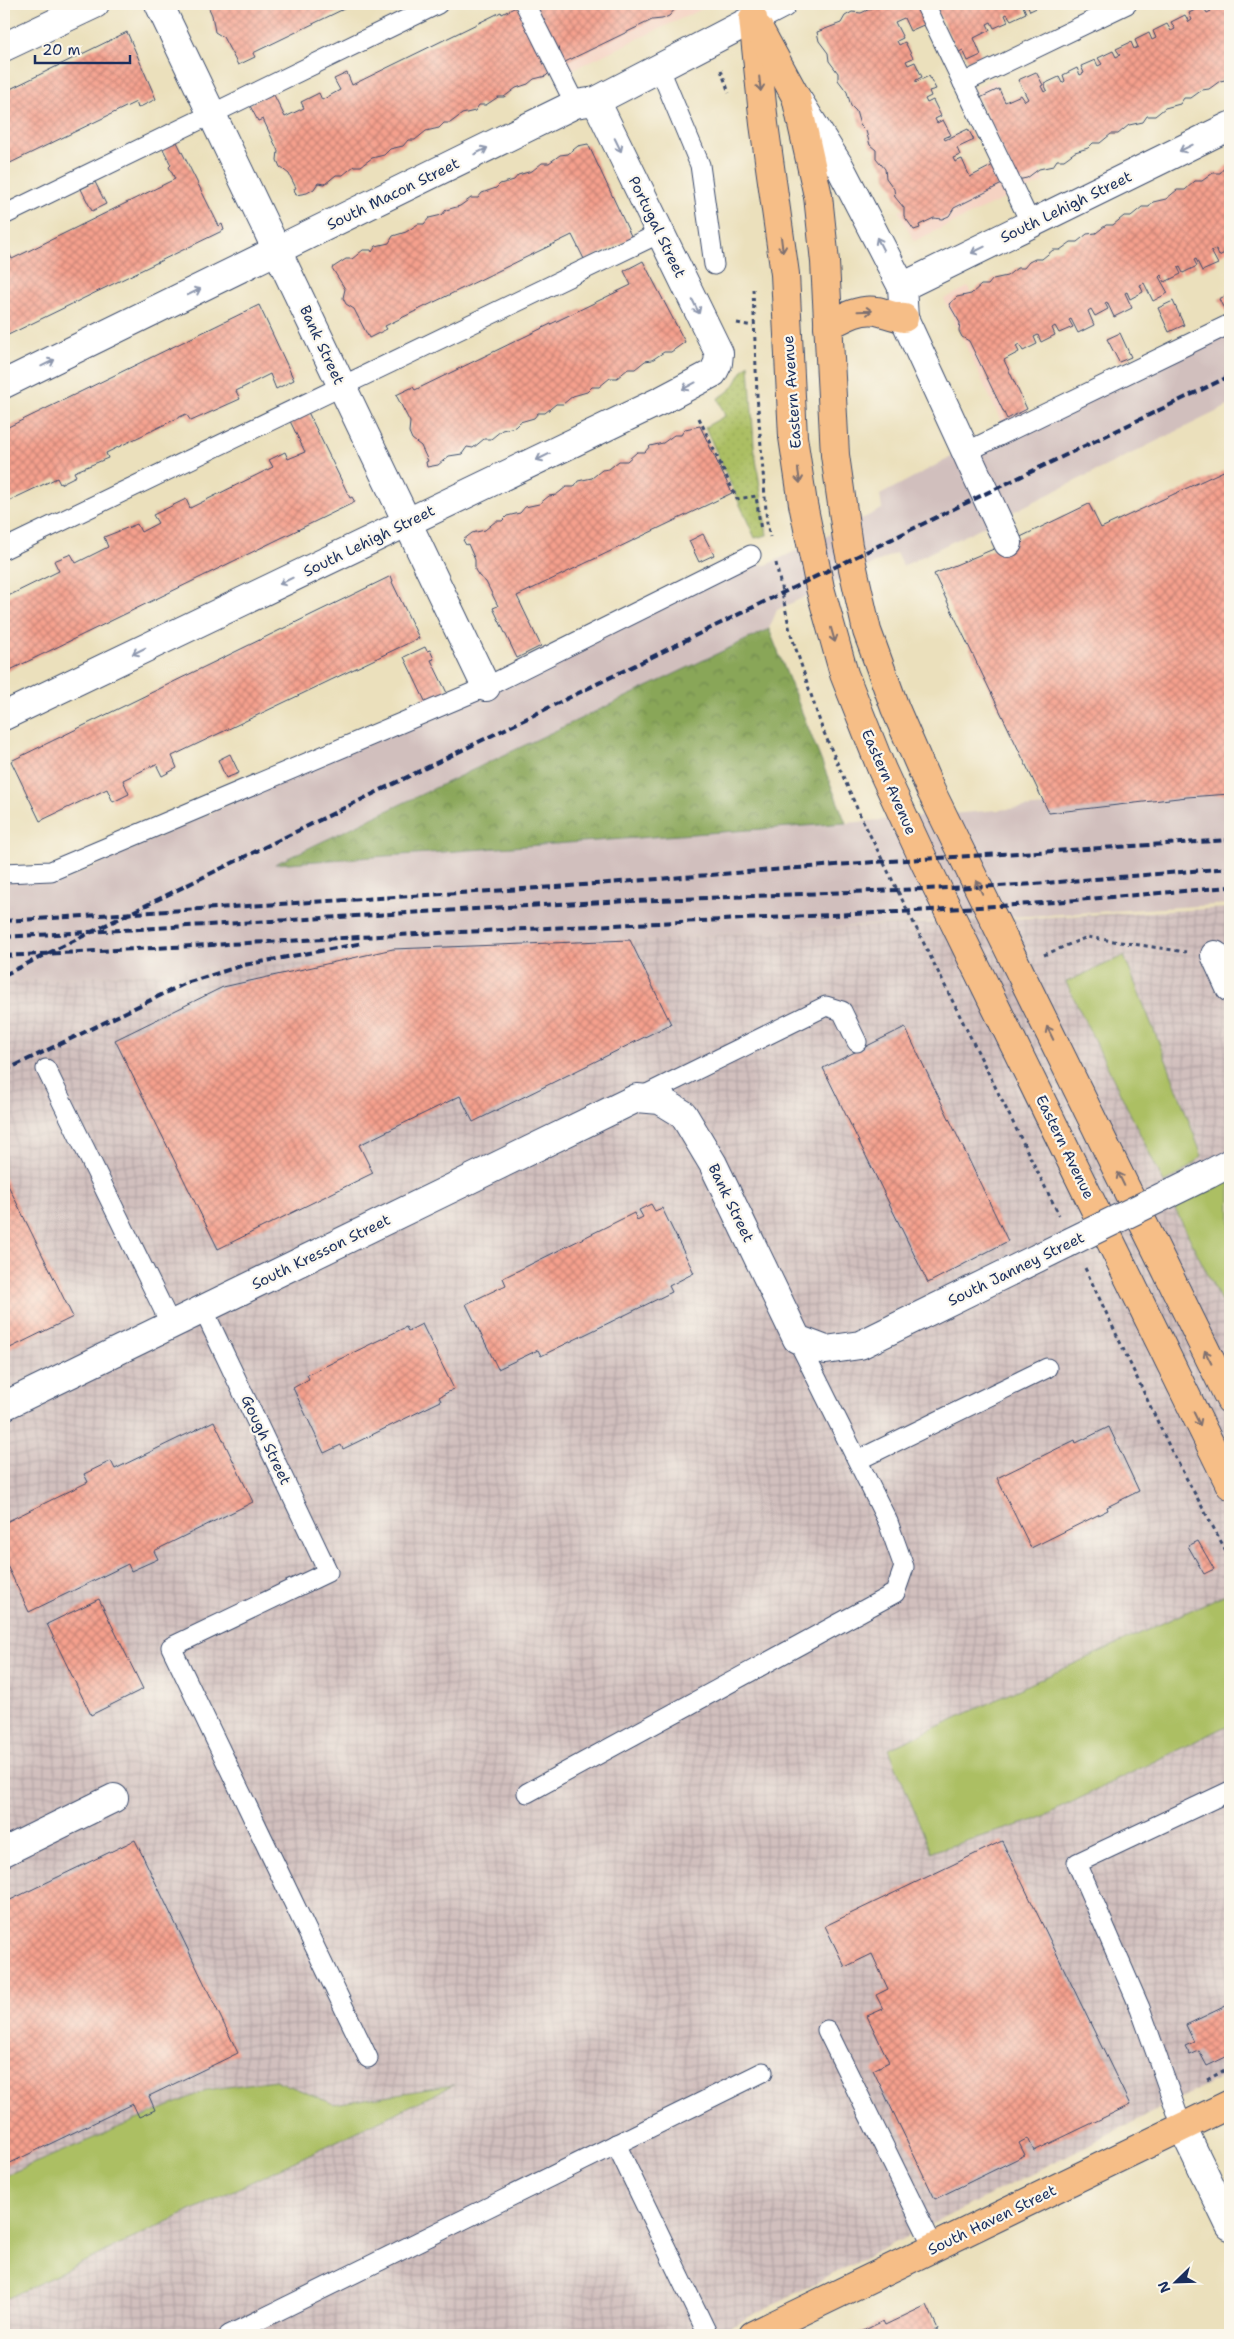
<svg xmlns="http://www.w3.org/2000/svg" width="1234" height="2339" viewBox="0 0 1234 2339" font-family="'Shantell Sans',sans-serif">
	<style>
		.built { fill: #f5d2c2 }
		.industrial { fill: url(#industrial-grid) }
		.railway { fill: #d1bfbd }
		.grass { fill: #acbf63; stroke: #647760 }
		.forest { fill: url(#forest-crowns); stroke: #526a5c }
		.garden { fill: url(#garden-dots); stroke: #647760 }
		.building { fill: url(#building-cross-hatch) }
		.lines { fill: none; stroke-linecap: round; stroke-linejoin: round }
		.service-casing { stroke: #3a4a6c; stroke-width: 21 }
		.minor-casing { stroke: #3a4a6c; stroke-width: 30 }
		.primary-casing { stroke: #3a4a6c; stroke-width: 30 }
		.path { stroke: #3a4a6c; stroke-width: 3; stroke-dasharray: 4 4; stroke-linecap: butt }
		.service { stroke: #fff; stroke-width: 19 }
		.minor { stroke: #fff; stroke-width: 28 }
		.primary { stroke: #f6be87; stroke-width: 28 }
		.rail { stroke: #1b2f5e; stroke-width: 4; stroke-dasharray: 8 4; stroke-linecap: butt }
		.minor-bridge-casing { stroke: #3a4a6c; stroke-width: 30; stroke-linecap: butt }
		.minor-bridge { stroke: #fff; stroke-width: 28 }
		.oneway { stroke: #7e6f70 }
		.oneway2 { stroke: #8d97ae }
		.labels { text-anchor: middle; dominant-baseline: central; stroke-width: 4.5; stroke-linejoin: round; paint-order: stroke }
		.street-label { font-size: 15px; fill: #1b2f5e; stroke: #fbf7ec }
	</style>
	<defs>
		<pattern id="industrial-grid" width="8" height="8" patternUnits="userSpaceOnUse" patternTransform="scale(1.25)"><rect width="8" height="8" fill="#d1bfbd"/><path d="M0 4h8M4 0v8" fill="none" stroke="#b3a4a5"/></pattern>
		<pattern id="forest-crowns" width="20" height="18" patternUnits="userSpaceOnUse" patternTransform="scale(1.25)"><rect width="20" height="18" fill="#89a659"/><path d="M2 6a3 3 0 1 1 6 0M12 15a3 3 0 1 1 6 0" fill="none" stroke="#6f884d"/></pattern>
		<pattern id="garden-dots" width="8" height="8" patternUnits="userSpaceOnUse" patternTransform="scale(1.25)"><rect width="8" height="8" fill="#acbf63"/><path d="M2 2h.1M6 6h.1" fill="none" stroke="#93a458" stroke-width="1.8" stroke-linecap="round"/></pattern>
		<pattern id="building-cross-hatch" width="8" height="8" patternUnits="userSpaceOnUse" patternTransform="scale(1.25)"><rect width="8" height="8" fill="#f6a08d"/><path d="M0 0l8 8M0 8l8-8" fill="none" stroke="#c68376"/></pattern>
	</defs>
	<rect width="100%" height="100%" fill="#fbf7ec"/>
	<filter id="ink" filterUnits="userSpaceOnUse"><feTurbulence type="fractalNoise" baseFrequency=".02" numOctaves="2"/><feDisplacementMap in="SourceGraphic" scale="10" xChannelSelector="R" yChannelSelector="G"/><feConvolveMatrix kernelMatrix="1 2 1 2 8 2 1 2 1" color-interpolation-filters="sRGB"/></filter>
	<filter id="wash" filterUnits="userSpaceOnUse"><feTurbulence type="fractalNoise" baseFrequency=".0096" numOctaves="4" result="noise"/><feDisplacementMap in="SourceGraphic" scale="20" xChannelSelector="R" yChannelSelector="G"/><feGaussianBlur stdDeviation="1.12" result="paint"/><feColorMatrix in="noise" values="0 0 0 0 0 0 0 0 0 0 0 0 0 0 0 0 0 1.4 0 .05"/><feComposite in="paint" operator="in"/></filter>
	<g filter="url(#wash)">
		<rect width="100%" height="100%" fill="#ebe0bc"/>
		<g class="built">
			<polygon points="534,4 702,4 704,8 567,72"/>
			<polygon points="994,78 1045,181 1022,192 974,89"/>
			<polygon points="995,164 1010,196 914,241 899,211"/>
			<polygon points="968,287 1030,415 1004,427 944,299"/>
		</g>
		<polygon class="industrial" points="1230,908 1230,2073 713,2335 4,2335 4,982 808,929"/>
		<polygon class="railway" points="1230,323 1230,405 903,566 896,553 777,610 769,629 276,863 846,823 1033,807 1230,794 1230,904 808,929 4,982 4,874 65,880 753,563 766,565 827,536 882,509 880,495 1030,415"/>
		<g class="grass">
			<polygon points="1124,956 1170,1070 1202,1156 1182,1173 1164,1183 1066,982"/>
			<polygon points="1230,1177 1230,1319 1173,1205"/>
			<polygon points="1230,1592 1230,1724 1038,1819 931,1852 889,1749"/>
			<polygon points="275,2080 334,2104 454,2085 4,2300 4,2176 207,2090"/>
		</g>
		<polygon class="forest" points="769,629 846,823 275,864"/>
		<path class="garden" d="M749,364L754,445L767,535L755,538L705,427L725,416L718,398C741,386 734,377 749,364Z"/>
		<g id="blocks">
			<g class="building">
				<polygon points="207,4 354,4 253,53 255,57 238,65 223,37 215,32 212,15"/>
				<polygon points="537,4 684,4 676,8 669,16 662,19 652,20 563,63 534,5"/>
				<polygon points="881,4 919,4 928,23 910,31 904,18 895,22 903,38 897,41 899,45 905,42 913,58 906,61 908,65 915,62 922,77 916,80 916,82 929,76 936,89 929,91 931,96 925,99 927,103 933,100 941,116 935,119 937,123 943,120 951,135 944,138 945,140 968,129 974,140 957,148 960,155 953,158 955,162 962,159 970,177 995,164 1004,183 954,208 949,216 942,219 934,218 919,225 920,228 914,230 904,216 904,208 895,197 894,189 886,178 885,169 876,158 876,150 870,145 866,131 860,125 856,111 851,106 847,92 838,80 838,73 829,61 828,53 819,41 817,32 841,23 845,16 852,12 861,13"/>
				<polygon points="934,4 1026,4 1023,6 1026,13 1011,20 1007,14 1005,15 1008,22 994,28 991,22 987,24 990,30 974,38 981,55 968,61 963,50 959,52 955,46"/>
				<polygon points="1027,4 1045,4 1030,11"/>
				<polygon points="1207,4 1230,4 1230,79 1220,81 1209,89 1202,90 1191,98 1184,98 1180,104 1165,108 1155,116 1147,116 1143,122 1129,125 1118,134 1111,134 1100,143 1093,143 1088,148 1075,152 1064,160 1057,160 1053,166 1039,169 1027,178 1017,180 980,98 999,89 1005,102 1021,95 1025,101 1028,99 1018,80 1036,72 1043,85 1041,86 1044,92 1047,90 1044,84 1059,77 1062,83 1065,81 1063,75 1077,68 1080,75 1084,73 1081,66 1095,60 1098,66 1102,64 1098,58 1113,51 1116,57 1120,55 1116,49 1131,42 1134,49 1138,47 1135,40 1149,33 1152,40 1156,38 1153,31 1167,24 1171,31 1175,29 1171,22 1185,15 1189,22 1192,20 1189,13 1203,6 1207,13 1211,11"/>
				<polygon points="518,6 551,71 546,76 534,79 528,84 516,88 504,97 498,97 486,105 479,105 475,111 462,114 450,123 444,123 439,128 426,131 415,140 408,140 403,146 390,149 384,155 372,158 361,166 354,166 343,175 336,175 325,184 318,183 314,189 307,193 296,195 294,189 296,188 289,174 280,167 277,160 278,151 263,119 258,121 249,104 272,91 285,117 304,108 301,102 319,93 322,100 340,90 334,79 347,73 352,85 501,12 502,14"/>
				<polygon points="127,32 156,99 138,108 136,102 4,166 4,92"/>
				<polygon points="176,140 219,226 222,224 224,230 4,337 4,243 12,259 175,179 169,167 171,165 162,147"/>
				<polygon points="588,144 632,238 585,261 572,235 385,326 387,329 369,338 354,309 346,304 343,298 345,289 332,268 346,259 352,259 363,250 371,250 372,252 376,246 389,243 393,236 406,232 418,224 424,224 429,218 442,215 446,210 460,206 471,198 478,198 482,193 496,188 500,184 514,180 518,175 532,171 542,163 549,163 560,155 568,154 578,146"/>
				<polygon points="1230,164 1230,250 1219,256 1216,249 1211,251 1218,264 1202,271 1196,259 1194,260 1197,266 1183,273 1180,267 1178,268 1181,274 1165,282 1161,275 1159,277 1168,293 1153,301 1144,283 1140,285 1143,292 1130,299 1127,292 1125,293 1132,308 1114,317 1107,302 1105,303 1108,309 1095,316 1091,309 1088,311 1094,325 1078,333 1071,319 1069,320 1073,327 1059,333 1055,326 1052,328 1055,335 1041,342 1038,335 1034,337 1037,344 1023,351 1019,344 1016,346 1019,352 1004,360 1027,409 1007,419 969,341 962,337 959,331 960,323 949,304 957,297 971,294 981,285 988,285 993,279 1007,276 1017,268 1024,268 1029,262 1035,259 1042,259 1053,250 1060,250 1071,242 1077,242 1087,234 1096,233 1106,225 1113,225 1124,216 1131,216 1142,207 1149,207 1153,202 1166,199 1177,190 1185,190 1195,181 1202,181 1213,173 1220,173 1225,167"/>
				<polygon points="95,182 106,204 92,211 81,189"/>
				<polygon points="643,261 685,342 671,352 664,352 652,360 645,361 635,369 628,369 617,378 610,378 599,387 592,387 587,392 573,396 563,404 556,404 545,413 538,413 534,418 520,422 515,427 502,430 491,439 484,439 473,448 467,447 462,454 449,456 438,465 427,467 426,462 428,461 421,446 412,439 409,432 410,422 396,395 413,387 415,390 631,285 624,271"/>
				<polygon points="1229,294 1230,311 1226,313 1219,299"/>
				<polygon points="1173,301 1184,325 1169,332 1158,308"/>
				<polygon points="259,305 294,380 276,389 270,374 236,391 240,399 191,421 186,414 106,453 108,458 74,472 76,476 60,484 57,478 4,503 4,429"/>
				<polygon points="1120,333 1131,357 1119,362 1107,339"/>
				<polygon points="307,410 350,498 352,497 355,502 4,673 4,598 59,571 54,561 71,554 76,563 108,547 104,537 137,524 141,532 158,523 153,515 186,499 190,508 273,467 269,460 285,452 288,459 305,452 289,419"/>
				<polygon points="700,426 732,493 517,596 541,646 517,658 493,608 498,606 486,582 479,576 475,570 475,560 468,544 466,545 463,540 472,533 485,530 496,521 502,521 507,516 520,513 525,507 539,504 549,496 556,495 566,487 574,487 578,481 592,478 602,470 609,469 619,461 627,461 637,452 645,452 650,446 663,443 674,435 681,435 685,429"/>
				<polygon points="1230,468 1230,794 1187,797 1049,813 934,574 1008,543 1089,504 1101,528"/>
				<polygon points="703,534 714,555 699,562 689,541"/>
				<polygon points="391,576 393,581 392,582 419,638 172,756 177,768 162,776 156,764 123,780 129,794 113,802 107,789 40,821 11,761"/>
				<polygon points="425,647 427,651 430,650 434,659 431,660 447,693 426,703 404,657"/>
				<polygon points="230,754 239,773 226,778 218,760"/>
				<polygon points="630,940 671,1024 473,1122 460,1096 359,1145 373,1173 218,1249 115,1040 223,987 393,949"/>
				<polygon points="905,1027 1008,1241 928,1283 823,1068"/>
				<polygon points="4,1177 73,1317 4,1351"/>
				<polygon points="651,1204 655,1211 662,1208 694,1273 669,1286 672,1292 541,1356 538,1350 498,1369 466,1304 506,1285 503,1278 634,1213 637,1220 643,1217 639,1210"/>
				<polygon points="422,1324 454,1389 439,1397 441,1401 343,1449 341,1445 324,1453 293,1388 309,1379 307,1375 406,1327 408,1331"/>
				<polygon points="214,1421 253,1502 154,1551 158,1559 131,1571 128,1564 29,1612 4,1559 4,1523 86,1483 88,1482 84,1474 111,1461 115,1469"/>
				<polygon points="1109,1427 1139,1491 1107,1507 1108,1510 1031,1548 997,1478 1075,1440 1076,1443"/>
				<polygon points="1198,1541 1214,1569 1204,1574 1188,1546"/>
				<polygon points="99,1599 143,1689 91,1715 47,1624"/>
				<polygon points="135,1840 238,2053 149,2096 155,2110 139,2117 133,2104 4,2166 4,1903"/>
				<polygon points="1002,1841 1130,2105 1034,2151 1028,2138 1019,2143 1025,2155 935,2199 873,2070 889,2062 867,2016 883,2009 876,1995 888,1989 872,1954 845,1967 825,1926"/>
				<polygon points="1230,2004 1230,2055 1207,2066 1199,2051 1190,2055 1185,2046 1194,2042 1186,2025"/>
				<polygon points="927,2305 938,2329 925,2335 855,2335 883,2321 885,2325"/>
			</g>
		</g>
	</g>
	<g filter="url(#ink)">
		<use href="#blocks" fill-opacity="0" stroke="#3a4a6c" stroke-width="1"/>
		<g class="lines">
			<defs>
				<g id="service">
					<polyline points="525,4 575,104"/>
					<polyline points="925,4 1031,224"/>
					<polyline points="659,67 700,165 714,265"/>
					<polyline points="963,83 1127,4"/>
					<polyline points="4,215 438,4"/>
					<polyline points="966,452 1230,324"/>
					<polyline points="4,549 660,233"/>
					<polyline points="4,873 51,871 486,687 751,555"/>
					<polyline points="46,1069 171,1325"/>
					<polyline points="639,1098 826,1006 842,1011 857,1042"/>
					<polyline points="203,1309 328,1572 171,1647 368,2058"/>
					<polyline points="858,1460 1047,1368"/>
					<polyline points="527,1793 895,1593 904,1567 888,1522 797,1339"/>
					<polyline points="827,2030 934,2248"/>
					<polyline points="1182,2127 1140,2008 1077,1863 1230,1791"/>
					<polyline points="616,2144 708,2335"/>
					<polyline points="229,2335 763,2072"/>
				</g>
				<g id="minor">
					<polyline points="159,4 486,687"/>
					<polyline points="4,47 95,4"/>
					<polyline points="798,100 840,167 902,287 904,318 1008,543"/>
					<polyline points="902,287 1230,126"/>
					<polyline points="4,384 575,104 596,101 782,4"/>
					<polyline points="4,716 662,400 713,373 718,363 719,353 596,101"/>
					<polyline points="1215,955 1230,988"/>
					<polyline points="1209,1174 1230,1163"/>
					<polyline points="4,1406 637,1098 660,1100 683,1114 713,1164 797,1339 826,1350 860,1345 1066,1244"/>
					<polyline points="4,1852 114,1798"/>
					<polyline points="1182,2127 1230,2226"/>
				</g>
				<g id="primary">
					<polyline points="753,18 764,124 785,274 793,437 803,504 820,588 844,674 882,770 926,865 1230,1485"/>
					<polyline points="759,29 796,97 818,196 825,262 835,455 848,546 867,631 895,708 931,791 1230,1400"/>
					<path d="M828,326C843,318 859,308 877,311C886,313 894,317 904,318"/>
					<polyline points="753,2335 1230,2104"/>
				</g>
			</defs>
			<use href="#service" class="service-casing"/>
			<use href="#minor" class="minor-casing"/>
			<use href="#primary" class="primary-casing"/>
			<g class="path">
				<polyline points="721,70 729,93"/>
				<polyline points="753,289 757,395 767,523 770,537"/>
				<polyline points="737,323 753,326"/>
				<polyline points="699,418 737,499 756,496 761,531"/>
				<polyline points="776,563 790,631 822,728 859,813 1059,1215"/>
				<polyline points="1044,955 1087,937 1186,952"/>
				<polyline points="1085,1268 1171,1450 1230,1558"/>
				<polyline points="1207,2080 1230,2067"/>
			</g>
			<use href="#service" class="service"/>
			<use href="#minor" class="minor"/>
			<use href="#primary" class="primary"/>
			<g class="rail">
				<polyline points="4,921 557,887 874,862 1230,840"/>
				<polyline points="4,937 559,904 1021,885 1230,868"/>
				<polyline points="4,956 417,934 897,912 1030,904 1230,887"/>
				<polyline points="4,975 939,516 1230,376"/>
				<polyline points="4,1071 186,983 244,965 363,943"/>
			</g>
			<defs>
				<polyline id="minor-bridge" points="1066,1244 1209,1174"/>
			</defs>
			<use href="#minor-bridge" class="minor-bridge-casing"/>
			<use href="#minor-bridge" class="minor-bridge"/>
		</g>
		<defs><path id="oneway-shaft" d="M-6 0H5M1.5-3L5.5 0L1.5 3" fill="none" stroke-width="1.6" stroke-linecap="round" stroke-linejoin="round" transform="scale(1.25)"/></defs>
		<g class="oneway">
			<use href="#oneway-shaft" transform="translate(760 84) rotate(84)"/>
			<use href="#oneway-shaft" transform="translate(782 245) rotate(83)"/>
			<use href="#oneway-shaft" transform="translate(865 311) rotate(-2)"/>
			<use href="#oneway-shaft" transform="translate(799 476) rotate(82)"/>
			<use href="#oneway-shaft" transform="translate(833 635) rotate(74)"/>
			<use href="#oneway-shaft" transform="translate(979 887) rotate(-116)"/>
			<use href="#oneway-shaft" transform="translate(1050 1033) rotate(-116)"/>
			<use href="#oneway-shaft" transform="translate(1121 1179) rotate(-116)"/>
			<use href="#oneway-shaft" transform="translate(1208 1357) rotate(-117)"/>
			<use href="#oneway-shaft" transform="translate(1197 1419) rotate(64)"/>
		</g>
		<g class="oneway2">
			<use href="#oneway-shaft" transform="translate(618 145) rotate(64)"/>
			<use href="#oneway-shaft" transform="translate(1186 148) rotate(154)"/>
			<use href="#oneway-shaft" transform="translate(481 151) rotate(-26)"/>
			<use href="#oneway-shaft" transform="translate(880 244) rotate(-117)"/>
			<use href="#oneway-shaft" transform="translate(978 250) rotate(154)"/>
			<use href="#oneway-shaft" transform="translate(194 292) rotate(-26)"/>
			<use href="#oneway-shaft" transform="translate(696 307) rotate(64)"/>
			<use href="#oneway-shaft" transform="translate(48 363) rotate(-26)"/>
			<use href="#oneway-shaft" transform="translate(689 386) rotate(152)"/>
			<use href="#oneway-shaft" transform="translate(543 457) rotate(154)"/>
			<use href="#oneway-shaft" transform="translate(286 581) rotate(154)"/>
			<use href="#oneway-shaft" transform="translate(139 651) rotate(154)"/>
		</g>
	</g>
	<g class="labels">
		<g class="street-label">
			<text transform="translate(393 194) rotate(-26)">South Macon Street</text>
			<text transform="translate(1066 207) rotate(-26)">South Lehigh Street</text>
			<text transform="translate(657 227) rotate(64)">Portugal Street</text>
			<text transform="translate(322 345) rotate(65)">Bank Street</text>
			<text transform="translate(792 392) rotate(-94)">Eastern Avenue</text>
			<text transform="translate(369 541) rotate(-26)">South Lehigh Street</text>
			<text transform="translate(889 782) rotate(66)">Eastern Avenue</text>
			<text transform="translate(1065 1147) rotate(64)">Eastern Avenue</text>
			<text transform="translate(731 1203) rotate(64)">Bank Street</text>
			<text transform="translate(321 1252) rotate(-26)">South Kresson Street</text>
			<text transform="translate(1016 1269) rotate(-26)">South Janney Street</text>
			<text transform="translate(266 1440) rotate(65)">Gough Street</text>
			<text transform="translate(992 2220) rotate(-26)">South Haven Street</text>
		</g>
	</g>
	<rect width="1234" height="2339" fill="none" stroke="#fbf7ec" stroke-width="20"/>
	<g transform="translate(1176 2282) rotate(247)" stroke="#fbf7ec" stroke-width="4" paint-order="stroke">
	<path d="M0-4L9 19L0 12L-9 19Z" fill="#1b2f5e"/>
	<text y="-8" font-size="14" font-weight="bold" text-anchor="middle" fill="#1b2f5e">N</text>
	</g>
	<path d="M35 55v8h95v-8" fill="none" stroke="#1b2f5e" stroke-width="2.5"/>
	<text x="42" y="55" font-size="15" fill="#1b2f5e" stroke="#fbf7ec" stroke-width="4" paint-order="stroke">20 m</text>
</svg>
